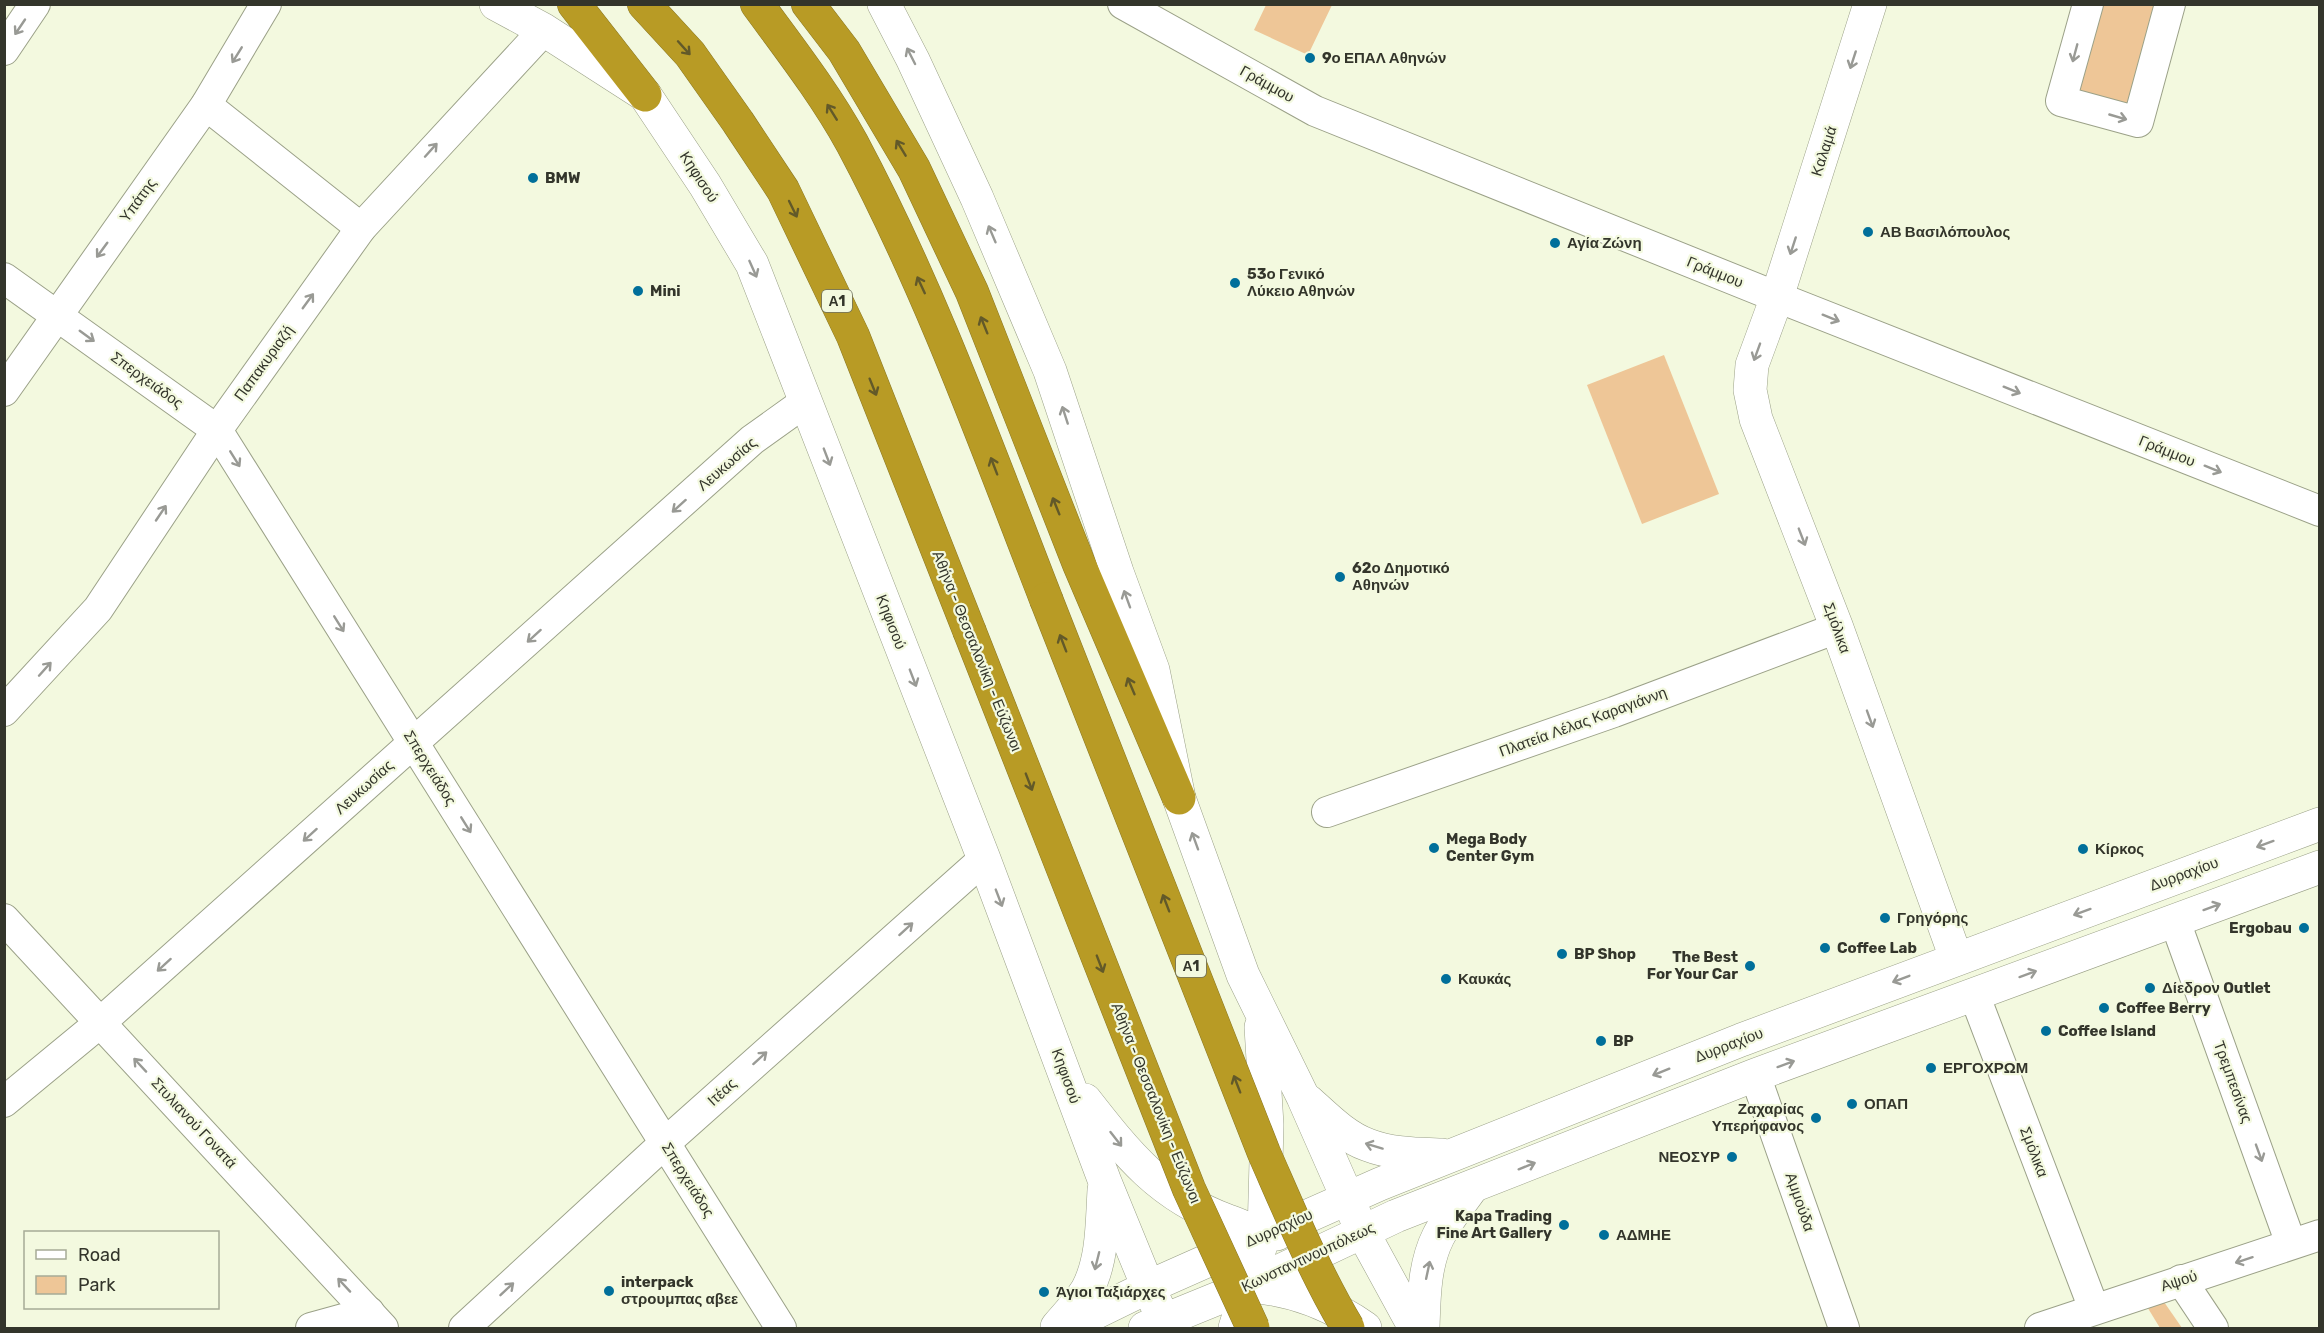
<svg xmlns="http://www.w3.org/2000/svg" width="2324" height="1333" viewBox="0 0 2324 1333" font-family="Rubik,sans-serif">
	<style>
		.green { fill: #eec697 }
		.lines { fill: none; stroke-linecap: round; stroke-linejoin: round }
		.street-casing { stroke: #9ba188; stroke-width: 32 }
		.secondary-casing { stroke: #9ba188; stroke-width: 34 }
		.highway-casing { stroke: #897727; stroke-width: 34 }
		.street { stroke: #fff; stroke-width: 30 }
		.secondary { stroke: #fff; stroke-width: 33 }
		.highway { stroke: #b89b25; stroke-width: 33 }
		.highway-bridge-casing { stroke: #897727; stroke-width: 34; stroke-linecap: butt }
		.highway-bridge { stroke: #b89b25; stroke-width: 33 }
		.oneway { stroke: #999a95 }
		.oneway2 { stroke: #625929 }
		.poi-dot { fill: #006f9a; stroke: #f3f9df; stroke-width: 2 }
		.labels { text-anchor: middle; dominant-baseline: central; stroke-width: 4.5; stroke-linejoin: round; paint-order: stroke }
		.shield { fill: #f3f9df; stroke: #6d7061; stroke-width: 1.5 }
		.shield-label { font-size: 14px; font-weight: bold; fill: #33352b }
		.poi-label { font-size: 15px; font-weight: bold; fill: #33352b; stroke: #f3f9df; text-anchor: start }
		.street-label { font-size: 15px; fill: #33352b; stroke: #f3f9df }
	</style>
	<rect width="100%" height="100%" fill="#f3f9df"/>
	<g class="green">
		<polygon points="1266,5 1266,4 1332,5 1308,55 1254,30"/>
		<polygon points="2102,5 2157,5 2130,104 2079,91"/>
		<polygon points="1664,355 1719,494 1642,524 1587,385"/>
		<polygon points="2162,1299 2182,1328 2160,1328 2146,1305"/>
	</g>
	<g class="lines">
		<defs>
			<g id="street">
				<polyline points="1123,4 1315,111 1777,297 2320,511"/>
				<polyline points="2088,4 2061,101 2138,122 2170,4"/>
				<polyline points="4,50 35,4"/>
				<polyline points="206,105 361,228"/>
				<polyline points="4,278 217,430 781,1328"/>
				<polyline points="4,391 206,105 266,4"/>
				<polyline points="4,711 98,609 217,430 361,228 544,30"/>
				<polyline points="1327,812 1614,712 1837,628"/>
				<polyline points="4,919 383,1328"/>
				<polyline points="2175,921 2291,1244"/>
				<polyline points="1974,994 2094,1309"/>
				<polyline points="1755,1075 1844,1328"/>
				<polyline points="4,1102 101,1022 752,440 805,402"/>
				<polyline points="2181,1280 2213,1328"/>
				<polyline points="311,1328 369,1312"/>
				<polyline points="464,1328 665,1143 984,859"/>
				<polyline points="2040,1328 2320,1235"/>
			</g>
			<g id="secondary">
				<polyline points="496,4 544,30 645,95 705,185 752,264 984,859 1105,1182 1148,1287 1168,1328"/>
				<polyline points="884,4 913,60 977,198 1050,371 1117,572 1153,670 1179,798 1243,975 1303,1097 1362,1231 1415,1328"/>
				<polyline points="1870,4 1777,297 1752,365 1750,390 1756,419 1837,628 1956,958"/>
				<path d="M1085,1100C1128,1155 1160,1196 1228,1221C1245,1227 1259,1235 1277,1234"/>
				<path d="M1308,1101C1326,1117 1345,1137 1368,1145C1391,1154 1417,1154 1442,1155"/>
				<path d="M1245,1286C1289,1288 1329,1303 1365,1328"/>
				<path d="M1057,1327C1067,1315 1079,1303 1087,1290C1103,1260 1102,1223 1104,1190"/>
				<polyline points="1064,1328 1148,1287 1380,1184 1741,1040 2320,824"/>
				<polyline points="1145,1328 1248,1286 1396,1216 1755,1075 2320,867"/>
				<polyline points="1235,1328 1264,1235 1267,1125 1261,1027"/>
				<path d="M1423,1328C1424,1298 1424,1265 1438,1237C1447,1219 1461,1203 1472,1187"/>
			</g>
			<g id="highway">
				<polyline points="574,4 645,95"/>
				<polyline points="644,4 690,54 738,122 783,190 853,336 969,630"/>
				<path d="M757,4C790,49 825,94 852,143C930,289 986,445 1046,599"/>
				<polyline points="808,4 844,51 914,169 972,292 1079,564 1179,798"/>
			</g>
		</defs>
		<use href="#street" class="street-casing"/>
		<use href="#secondary" class="secondary-casing"/>
		<use href="#highway" class="highway-casing"/>
		<use href="#street" class="street"/>
		<use href="#secondary" class="secondary"/>
		<use href="#highway" class="highway"/>
		<defs>
			<g id="highway-bridge">
				<path d="M1046,599L1264,1153C1290,1212 1315,1273 1348,1328"/>
				<polyline points="969,630 1189,1189 1253,1328"/>
			</g>
		</defs>
		<use href="#highway-bridge" class="highway-bridge-casing"/>
		<use href="#highway-bridge" class="highway-bridge"/>
	</g>
	<defs><path id="oneway-shaft" d="M-6 0H5M1.5-3L5.5 0L1.5 3" fill="none" stroke-width="1.6" stroke-linecap="round" stroke-linejoin="round" transform="scale(1.5)"/></defs>
	<g class="oneway">
		<use href="#oneway-shaft" transform="translate(20 27) rotate(124)"/>
		<use href="#oneway-shaft" transform="translate(2075 53) rotate(105)"/>
		<use href="#oneway-shaft" transform="translate(237 55) rotate(122)"/>
		<use href="#oneway-shaft" transform="translate(911 56) rotate(-117)"/>
		<use href="#oneway-shaft" transform="translate(1853 60) rotate(108)"/>
		<use href="#oneway-shaft" transform="translate(2118 117) rotate(16)"/>
		<use href="#oneway-shaft" transform="translate(431 150) rotate(-48)"/>
		<use href="#oneway-shaft" transform="translate(992 234) rotate(-113)"/>
		<use href="#oneway-shaft" transform="translate(1793 246) rotate(108)"/>
		<use href="#oneway-shaft" transform="translate(102 250) rotate(126)"/>
		<use href="#oneway-shaft" transform="translate(753 269) rotate(66)"/>
		<use href="#oneway-shaft" transform="translate(308 301) rotate(-54)"/>
		<use href="#oneway-shaft" transform="translate(1831 318) rotate(22)"/>
		<use href="#oneway-shaft" transform="translate(87 336) rotate(36)"/>
		<use href="#oneway-shaft" transform="translate(1757 352) rotate(110)"/>
		<use href="#oneway-shaft" transform="translate(2012 390) rotate(22)"/>
		<use href="#oneway-shaft" transform="translate(1065 415) rotate(-108)"/>
		<use href="#oneway-shaft" transform="translate(827 457) rotate(69)"/>
		<use href="#oneway-shaft" transform="translate(235 459) rotate(58)"/>
		<use href="#oneway-shaft" transform="translate(2213 469) rotate(22)"/>
		<use href="#oneway-shaft" transform="translate(679 506) rotate(138)"/>
		<use href="#oneway-shaft" transform="translate(161 513) rotate(-56)"/>
		<use href="#oneway-shaft" transform="translate(1802 537) rotate(69)"/>
		<use href="#oneway-shaft" transform="translate(1127 599) rotate(-110)"/>
		<use href="#oneway-shaft" transform="translate(339 624) rotate(58)"/>
		<use href="#oneway-shaft" transform="translate(534 636) rotate(138)"/>
		<use href="#oneway-shaft" transform="translate(45 669) rotate(-48)"/>
		<use href="#oneway-shaft" transform="translate(913 678) rotate(69)"/>
		<use href="#oneway-shaft" transform="translate(1870 719) rotate(70)"/>
		<use href="#oneway-shaft" transform="translate(466 825) rotate(58)"/>
		<use href="#oneway-shaft" transform="translate(310 835) rotate(138)"/>
		<use href="#oneway-shaft" transform="translate(1195 841) rotate(-110)"/>
		<use href="#oneway-shaft" transform="translate(2265 844) rotate(160)"/>
		<use href="#oneway-shaft" transform="translate(999 898) rotate(69)"/>
		<use href="#oneway-shaft" transform="translate(2212 907) rotate(-20)"/>
		<use href="#oneway-shaft" transform="translate(2082 912) rotate(160)"/>
		<use href="#oneway-shaft" transform="translate(906 929) rotate(-42)"/>
		<use href="#oneway-shaft" transform="translate(164 965) rotate(138)"/>
		<use href="#oneway-shaft" transform="translate(2028 974) rotate(-20)"/>
		<use href="#oneway-shaft" transform="translate(1901 979) rotate(159)"/>
		<use href="#oneway-shaft" transform="translate(760 1058) rotate(-42)"/>
		<use href="#oneway-shaft" transform="translate(1786 1064) rotate(-20)"/>
		<use href="#oneway-shaft" transform="translate(140 1065) rotate(-133)"/>
		<use href="#oneway-shaft" transform="translate(1661 1072) rotate(158)"/>
		<use href="#oneway-shaft" transform="translate(1116 1139) rotate(52)"/>
		<use href="#oneway-shaft" transform="translate(1374 1146) rotate(-163)"/>
		<use href="#oneway-shaft" transform="translate(2259 1153) rotate(70)"/>
		<use href="#oneway-shaft" transform="translate(1527 1166) rotate(-22)"/>
		<use href="#oneway-shaft" transform="translate(2244 1260) rotate(162)"/>
		<use href="#oneway-shaft" transform="translate(1097 1261) rotate(104)"/>
		<use href="#oneway-shaft" transform="translate(1428 1270) rotate(-78)"/>
		<use href="#oneway-shaft" transform="translate(344 1285) rotate(-133)"/>
		<use href="#oneway-shaft" transform="translate(507 1289) rotate(-43)"/>
	</g>
	<g class="oneway2">
		<use href="#oneway-shaft" transform="translate(684 48) rotate(48)"/>
		<use href="#oneway-shaft" transform="translate(832 112) rotate(-122)"/>
		<use href="#oneway-shaft" transform="translate(901 148) rotate(-121)"/>
		<use href="#oneway-shaft" transform="translate(793 209) rotate(64)"/>
		<use href="#oneway-shaft" transform="translate(921 285) rotate(-115)"/>
		<use href="#oneway-shaft" transform="translate(984 325) rotate(-112)"/>
		<use href="#oneway-shaft" transform="translate(873 387) rotate(68)"/>
		<use href="#oneway-shaft" transform="translate(994 466) rotate(-111)"/>
		<use href="#oneway-shaft" transform="translate(1056 506) rotate(-112)"/>
		<use href="#oneway-shaft" transform="translate(1063 643) rotate(-111)"/>
		<use href="#oneway-shaft" transform="translate(1131 686) rotate(-113)"/>
		<use href="#oneway-shaft" transform="translate(1029 782) rotate(69)"/>
		<use href="#oneway-shaft" transform="translate(1166 903) rotate(-111)"/>
		<use href="#oneway-shaft" transform="translate(1100 964) rotate(69)"/>
		<use href="#oneway-shaft" transform="translate(1237 1084) rotate(-111)"/>
	</g>
	<g class="poi-dot">
		<circle cx="1310" cy="58" r="6"/>
		<circle cx="533" cy="178" r="6"/>
		<circle cx="1868" cy="232" r="6"/>
		<circle cx="1555" cy="243" r="6"/>
		<circle cx="1235" cy="283" r="6"/>
		<circle cx="638" cy="291" r="6"/>
		<circle cx="1340" cy="577" r="6"/>
		<circle cx="1434" cy="848" r="6"/>
		<circle cx="2083" cy="849" r="6"/>
		<circle cx="1885" cy="918" r="6"/>
		<circle cx="2304" cy="928" r="6"/>
		<circle cx="1825" cy="948" r="6"/>
		<circle cx="1562" cy="954" r="6"/>
		<circle cx="1750" cy="966" r="6"/>
		<circle cx="1446" cy="979" r="6"/>
		<circle cx="2150" cy="988" r="6"/>
		<circle cx="2104" cy="1008" r="6"/>
		<circle cx="2046" cy="1031" r="6"/>
		<circle cx="1601" cy="1041" r="6"/>
		<circle cx="1931" cy="1068" r="6"/>
		<circle cx="1852" cy="1104" r="6"/>
		<circle cx="1816" cy="1118" r="6"/>
		<circle cx="1732" cy="1157" r="6"/>
		<circle cx="1564" cy="1225" r="6"/>
		<circle cx="1604" cy="1235" r="6"/>
		<circle cx="609" cy="1291" r="6"/>
		<circle cx="1044" cy="1292" r="6"/>
	</g>
	<g class="labels">
		<g class="shield">
			<rect x="822" y="290" width="30" height="22" rx="4.5"/>
			<rect x="1176" y="955" width="30" height="22" rx="4.5"/>
		</g>
		<g class="shield-label">
			<text x="837" y="301">Α1</text>
			<text x="1191" y="966">Α1</text>
		</g>
		<g class="poi-label">
			<text x="1322" y="58">9ο ΕΠΑΛ Αθηνών</text>
			<text x="545" y="178">BMW</text>
			<text x="1880" y="232">ΑΒ Βασιλόπουλος</text>
			<text x="1567" y="243">Αγία Ζώνη</text>
			<text x="1247" y="274">53ο Γενικό<tspan x="1247" dy="17">Λύκειο Αθηνών</tspan></text>
			<text x="650" y="291">Mini</text>
			<text x="1352" y="568">62ο Δημοτικό<tspan x="1352" dy="17">Αθηνών</tspan></text>
			<text x="1446" y="839">Mega Body<tspan x="1446" dy="17">Center Gym</tspan></text>
			<text x="2095" y="849">Κίρκος</text>
			<text x="1897" y="918">Γρηγόρης</text>
			<text x="2292" y="928" text-anchor="end">Ergobau</text>
			<text x="1837" y="948">Coffee Lab</text>
			<text x="1574" y="954">BP Shop</text>
			<text x="1738" y="957" text-anchor="end">The Best<tspan x="1738" dy="17">For Your Car</tspan></text>
			<text x="1458" y="979">Καυκάς</text>
			<text x="2162" y="988">Δίεδρον Outlet</text>
			<text x="2116" y="1008">Coffee Berry</text>
			<text x="2058" y="1031">Coffee Island</text>
			<text x="1613" y="1041">BP</text>
			<text x="1943" y="1068">ΕΡΓΟΧΡΩΜ</text>
			<text x="1864" y="1104">ΟΠΑΠ</text>
			<text x="1804" y="1109" text-anchor="end">Ζαχαρίας<tspan x="1804" dy="17">Υπερήφανος</tspan></text>
			<text x="1720" y="1157" text-anchor="end">ΝΕΟΣΥΡ</text>
			<text x="1552" y="1216" text-anchor="end">Kapa Trading<tspan x="1552" dy="17">Fine Art Gallery</tspan></text>
			<text x="1616" y="1235">ΑΔΜΗΕ</text>
			<text x="621" y="1282">interpack<tspan x="621" dy="17">στρουμπας αβεε</tspan></text>
			<text x="1056" y="1292">Άγιοι Ταξιάρχες</text>
		</g>
		<g class="street-label">
			<text transform="translate(1267 84) rotate(29)">Γράμμου</text>
			<text transform="translate(1824 151) rotate(-72)">Καλαμά</text>
			<text transform="translate(699 177) rotate(57)">Κηφισού</text>
			<text transform="translate(138 200) rotate(-54)">Υπάτης</text>
			<text transform="translate(1715 272) rotate(22)">Γράμμου</text>
			<text transform="translate(264 363) rotate(-54)">Παπακυριαζή</text>
			<text transform="translate(147 380) rotate(36)">Σπερχειάδος</text>
			<text transform="translate(2167 451) rotate(22)">Γράμμου</text>
			<text transform="translate(727 464) rotate(-41)">Λευκωσίας</text>
			<text transform="translate(891 622) rotate(69)">Κηφισού</text>
			<text transform="translate(1837 628) rotate(70)">Σμόλικα</text>
			<text transform="translate(977 651) rotate(68)">Αθήνα - Θεσσαλονίκη - Εύζωνοι</text>
			<text transform="translate(1583 722) rotate(-20)">Πλατεία Λέλας Καραγιάννη</text>
			<text transform="translate(430 768) rotate(58)">Σπερχειάδος</text>
			<text transform="translate(364 787) rotate(-42)">Λευκωσίας</text>
			<text transform="translate(2184 874) rotate(-20)">Δυρραχίου</text>
			<text transform="translate(1729 1045) rotate(-21)">Δυρραχίου</text>
			<text transform="translate(1066 1076) rotate(70)">Κηφισού</text>
			<text transform="translate(2233 1082) rotate(70)">Τρεμπεσίνας</text>
			<text transform="translate(722 1092) rotate(-42)">Ιτέας</text>
			<text transform="translate(1156 1103) rotate(68)">Αθήνα - Θεσσαλονίκη - Εύζωνοι</text>
			<text transform="translate(194 1123) rotate(47)">Στυλιανού Γονατά</text>
			<text transform="translate(2034 1152) rotate(69)">Σμόλικα</text>
			<text transform="translate(688 1180) rotate(58)">Σπερχειάδος</text>
			<text transform="translate(1800 1202) rotate(71)">Αμμούδα</text>
			<text transform="translate(1279 1228) rotate(-24)">Δυρραχίου</text>
			<text transform="translate(1308 1257) rotate(-25)">Κωνσταντινουπόλεως</text>
			<text transform="translate(2179 1281) rotate(-18)">Αψού</text>
		</g>
	</g>
	<rect width="2324" height="1333" fill="none" stroke="#33352b" stroke-width="12"/>
	<rect x="24" y="1231" width="195" height="78" fill="#f3f9df" stroke="#a6ab97" stroke-width="1.5"/>
	<rect x="36" y="1250" width="30" height="9" fill="#ffffff" stroke="#a6ab97" stroke-width="1.5"/>
	<text x="78" y="1261" font-size="18" fill="#33352b">Road</text>
	<rect x="36" y="1276" width="30" height="18" fill="#eec697" stroke="#a6ab97" stroke-width="1.5"/>
	<text x="78" y="1291" font-size="18" fill="#33352b">Park</text>
</svg>
